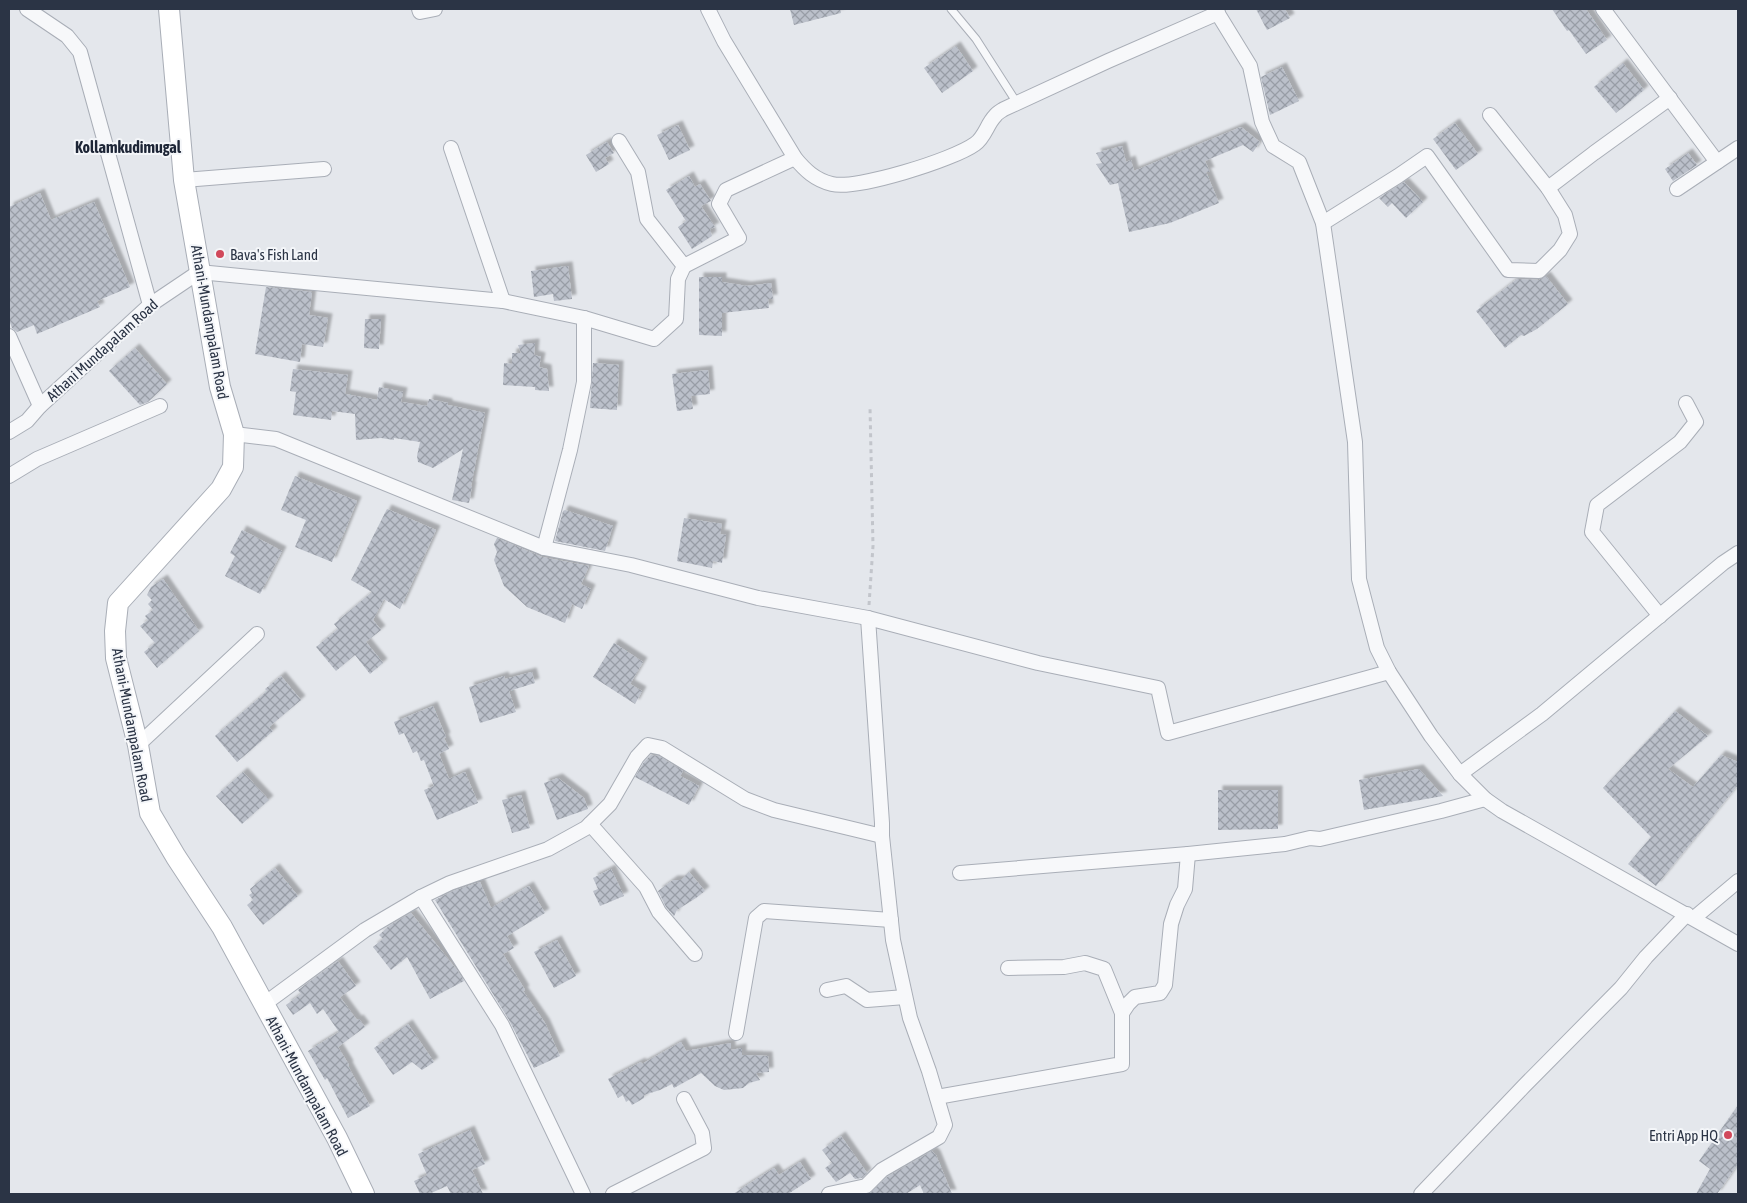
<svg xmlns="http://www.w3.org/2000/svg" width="1747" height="1203" viewBox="0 0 1747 1203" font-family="'Asap Condensed',sans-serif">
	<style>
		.building { fill: url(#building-cross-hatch); filter: url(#shadow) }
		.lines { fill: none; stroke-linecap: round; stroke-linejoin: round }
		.lane-casing { stroke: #a9aeb7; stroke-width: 9 }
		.street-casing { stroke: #a9aeb7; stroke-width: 16 }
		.secondary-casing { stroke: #a9aeb7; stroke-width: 22 }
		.path { stroke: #c2c5cb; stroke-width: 3; stroke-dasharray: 4 4; stroke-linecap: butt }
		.lane { stroke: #f7f8fa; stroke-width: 7 }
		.street { stroke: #f7f8fa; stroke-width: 14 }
		.secondary { stroke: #fff; stroke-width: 20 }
		.poi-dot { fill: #d1495b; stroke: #f4f6f9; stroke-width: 2 }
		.labels { text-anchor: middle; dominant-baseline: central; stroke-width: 4; stroke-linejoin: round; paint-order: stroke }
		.poi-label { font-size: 15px; fill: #2b3445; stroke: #f4f6f9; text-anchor: start }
		.street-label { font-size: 15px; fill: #2b3445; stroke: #f4f6f9 }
		.neighbourhood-label { font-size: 16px; font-weight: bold; fill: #1d2536; stroke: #f4f6f9 }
	</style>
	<defs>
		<pattern id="building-cross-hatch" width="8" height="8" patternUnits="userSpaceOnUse" patternTransform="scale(1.25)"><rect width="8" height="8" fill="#bbc0ca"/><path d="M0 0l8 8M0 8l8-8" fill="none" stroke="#989da6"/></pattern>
		<filter id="shadow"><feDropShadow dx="4.5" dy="-4.5" stdDeviation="1" flood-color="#0004"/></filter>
	</defs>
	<rect width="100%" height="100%" fill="#e4e7ec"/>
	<g class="building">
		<polygon points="790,9 840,9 841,13 794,25"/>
		<polygon points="1256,9 1285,9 1290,18 1267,30"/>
		<polygon points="1552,9 1586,9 1607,40 1586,54 1569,30 1567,31"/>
		<polygon points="956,46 973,71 942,93 924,68"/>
		<polygon points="1623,63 1644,90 1616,113 1594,87"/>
		<polygon points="1282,67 1299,101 1270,115 1261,77"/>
		<polygon points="1455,123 1478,154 1456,170 1433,139"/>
		<polygon points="678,125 690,150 669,160 657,135"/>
		<polygon points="1241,127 1260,142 1253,152 1243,145 1205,161 1210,172 1206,172 1219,203 1170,223 1129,232 1118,183 1110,185 1096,164 1102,163 1096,153 1122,146 1126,162 1131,160 1134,171"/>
		<polygon points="607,142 614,153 605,158 609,164 596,172 586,155"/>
		<polygon points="1688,153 1697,165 1673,181 1665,169"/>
		<polygon points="689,176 695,187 700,184 711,201 701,206 715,227 710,229 712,236 692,249 678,227 686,221 666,190"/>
		<polygon points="1404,182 1423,202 1406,218 1392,203 1388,207 1379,198"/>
		<polygon points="40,193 51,220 94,202 130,287 97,301 100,307 37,334 34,325 17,332 12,328 9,320 9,207"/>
		<polygon points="568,266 572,299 554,301 553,294 534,297 531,271"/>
		<polygon points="1546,276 1568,304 1537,329 1524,336 1521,335 1505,348 1476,311 1517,279 1539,280"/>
		<polygon points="699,277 722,277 722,282 747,286 771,283 773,299 768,299 769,308 722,313 722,336 699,335"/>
		<polygon points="266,287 312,292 309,315 328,318 323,347 302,344 300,362 255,354"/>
		<polygon points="365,319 381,319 379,349 364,348"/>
		<polygon points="535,343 534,355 541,357 539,367 547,369 549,391 535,390 535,387 503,385 504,363 512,364 512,353 521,353 518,345"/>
		<polygon points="135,348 167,384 148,402 140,405 109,371"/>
		<polygon points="593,363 619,365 617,410 590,408"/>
		<polygon points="293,369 348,375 345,394 377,400 379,387 403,392 401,402 427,406 429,399 448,403 448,405 485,413 471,486 472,486 469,503 452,500 463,449 433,468 418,462 417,456 420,442 394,438 394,440 381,438 356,440 355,414 332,411 331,420 293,415 296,392 290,391"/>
		<polygon points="708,370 710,394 691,396 693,409 677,411 672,374"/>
		<polygon points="295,476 357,501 332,562 295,547 306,520 281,510"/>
		<polygon points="387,509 436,530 400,609 384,599 373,620 381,630 366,642 383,663 370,674 355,655 336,671 316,647 338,629 334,624 372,592 351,580"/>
		<polygon points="565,510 613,526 605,551 555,541 563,511"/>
		<polygon points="684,518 722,524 720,534 726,535 722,563 713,561 712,568 677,561"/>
		<polygon points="242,530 282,551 260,594 225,576 235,556 230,553"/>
		<polygon points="497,538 542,557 589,566 581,584 591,589 582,609 572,604 565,623 527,607 504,586 494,560 497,552 494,544"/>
		<polygon points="163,579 199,631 157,668 144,652 155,643 140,626 148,620 145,616 153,610 148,604 152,600 147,595 151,587"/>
		<polygon points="614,643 643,662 630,684 642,691 635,704 593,677"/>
		<polygon points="532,672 535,683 509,691 516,712 480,723 469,687 504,676 505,679"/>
		<polygon points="281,676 301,700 269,727 273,731 237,762 215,736 267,691 265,689"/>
		<polygon points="433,706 446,737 444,738 449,749 439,754 449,779 465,772 478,803 437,820 424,790 434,786 424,760 421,761 417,751 413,753 404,733 399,735 394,722"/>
		<polygon points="1675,711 1708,736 1668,769 1693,787 1721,755 1738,762 1738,785 1656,886 1628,864 1651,837 1603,788"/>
		<polygon points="651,755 659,756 683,771 680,776 699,786 689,805 635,777 644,762"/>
		<polygon points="1419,769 1443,796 1364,810 1359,780"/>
		<polygon points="243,772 269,800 242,824 216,796"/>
		<polygon points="558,778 584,798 588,809 557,820 544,783"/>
		<polygon points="1218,790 1278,790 1278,829 1218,830"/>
		<polygon points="521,795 530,828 512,833 502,800"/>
		<polygon points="275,868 298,896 263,925 247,905 253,900 249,895 252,893 250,889"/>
		<polygon points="611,869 624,896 600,906 593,891 598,889 593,878"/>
		<polygon points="689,872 705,891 696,898 677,910 674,916 666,907 658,891 673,880 681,880"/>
		<polygon points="480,882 491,908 529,886 545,913 507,936 514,948 503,954 525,990 523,991 545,1023 560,1056 534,1068 509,1020 435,900 453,891"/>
		<polygon points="411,913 457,970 464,981 430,999 407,957 391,970 373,947 383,939 379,935 389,926"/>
		<polygon points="557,940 576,976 554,988 534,952"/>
		<polygon points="338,961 356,986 340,997 357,1020 359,1019 365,1027 338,1047 349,1065 348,1066 370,1106 348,1118 327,1078 325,1080 308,1051 339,1032 323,1009 317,1014 310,1003 293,1015 286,1005 301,994 298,990"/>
		<polygon points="408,1024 434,1062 422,1070 412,1062 393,1075 374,1048"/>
		<polygon points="681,1042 686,1051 731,1043 731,1050 742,1048 742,1055 768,1056 769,1072 756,1073 760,1080 749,1083 743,1088 724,1090 715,1086 701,1073 674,1088 672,1084 660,1090 644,1095 644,1098 632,1105 629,1100 626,1102 623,1095 618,1098 608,1079 641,1062 642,1064"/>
		<polygon points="1738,1105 1738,1164 1717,1194 1696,1194 1710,1169 1699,1161"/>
		<polygon points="470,1130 485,1164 472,1170 483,1194 451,1194 447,1186 429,1194 420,1194 414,1181 427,1175 418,1154"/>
		<polygon points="841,1136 867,1173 862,1178 855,1179 850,1173 836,1182 825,1168 832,1163 822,1150"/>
		<polygon points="932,1151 936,1155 952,1194 924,1194 920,1185 906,1194 869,1194 887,1177"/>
		<polygon points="800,1162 811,1179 788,1194 733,1194 774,1168 779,1175"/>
	</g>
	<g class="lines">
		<defs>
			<polyline id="lane" points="951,9 976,39 1017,103"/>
			<g id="street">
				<polyline points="27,9 67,36 80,52 150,305"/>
				<polyline points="419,9 420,12 435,9"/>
				<path d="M708,9L724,41L795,158C805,170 815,180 832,184C856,190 953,160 975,144C985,137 987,124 995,116C997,113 1001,111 1004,109L1108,61L1218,13"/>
				<polyline points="1215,9 1250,66 1262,122 1273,146 1299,162 1323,223 1355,442 1359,579 1377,648 1389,672 1431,736 1460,774 1485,799 1502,811 1738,944"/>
				<polyline points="1603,9 1717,162"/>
				<polyline points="451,148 503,301"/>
				<polyline points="184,180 324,169"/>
				<polyline points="1548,188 1594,153 1670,98"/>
				<polyline points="1677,189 1738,148"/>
				<polyline points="1323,223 1398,176 1427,156 1508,270 1539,271 1560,250 1570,234 1565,215 1548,188 1490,115"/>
				<polyline points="684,266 739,238 719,204 726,190 795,158"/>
				<polyline points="9,336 40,406"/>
				<polyline points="9,432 27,421 40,406 150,305 199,272 503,301 584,318 654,339 676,319 678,279 684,266 647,219 638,172 619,141"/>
				<polyline points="234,434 276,439 544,548 631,565 758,598 868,618 1038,663 1158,688 1168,733 1389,672"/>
				<polyline points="9,476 37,459 160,406"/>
				<polyline points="544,548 570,450 584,382 584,318"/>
				<polyline points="1660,616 1592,532 1597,505 1680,442 1696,422 1686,403"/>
				<polyline points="138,745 257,634"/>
				<polyline points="1460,774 1542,714 1723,563 1738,553"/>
				<polyline points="590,824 646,887 659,912 695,954"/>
				<polyline points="960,873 1188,854 1285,844 1310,838 1320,839 1441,811 1485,799"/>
				<polyline points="421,897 502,1025 583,1194"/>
				<polyline points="1694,918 1738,881"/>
				<polyline points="1008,968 1064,967 1085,963 1104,969 1122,1013"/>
				<polyline points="827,990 846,986 867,1000 905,997"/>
				<polyline points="263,1005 365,930 421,897 450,883 548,849 586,828 610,804 637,757 648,745 662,748 745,799 774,810 882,836"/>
				<polyline points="736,1033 756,918 764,911 891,920"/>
				<polyline points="937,1097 1122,1064 1122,1013 1128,1004 1135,997 1160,993 1165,985 1171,924 1177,905 1185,889 1188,854"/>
				<polyline points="613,1194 704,1148 702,1133 684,1099"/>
				<polyline points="829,1194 866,1186 882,1170 939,1137 945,1125 929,1071 910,1018 893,940 882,836 882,823 868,618"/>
				<polyline points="1421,1194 1524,1086 1621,988 1646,957 1687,914"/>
			</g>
			<polyline id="secondary" points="169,9 184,180 220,387 234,434 233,467 221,489 118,603 115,631 116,658 138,745 150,813 176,857 222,927 337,1138 364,1194"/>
		</defs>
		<use href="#lane" class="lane-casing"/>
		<use href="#street" class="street-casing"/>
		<use href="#secondary" class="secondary-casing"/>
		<polyline class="path" points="869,605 873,546 870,407"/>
		<use href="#lane" class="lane"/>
		<use href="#street" class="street"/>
		<use href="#secondary" class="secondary"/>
	</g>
	<g class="poi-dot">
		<circle cx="220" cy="254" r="5"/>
		<circle cx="1728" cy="1135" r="5"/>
	</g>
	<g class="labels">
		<g class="poi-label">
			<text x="230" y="254">Bava's Fish Land</text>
			<text x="1718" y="1135" text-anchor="end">Entri App HQ</text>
		</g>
		<g class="street-label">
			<text transform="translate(210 322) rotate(80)">Athani-Mundampalam Road</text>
			<text transform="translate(102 350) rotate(-42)">Athani Mundapalam Road</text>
			<text transform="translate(132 725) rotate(79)">Athani-Mundampalam Road</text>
			<text transform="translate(307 1086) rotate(62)">Athani-Mundampalam Road</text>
		</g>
		<g class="neighbourhood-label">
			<text x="128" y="147">Kollamkudimugal</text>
		</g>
	</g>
	<rect width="1747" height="1203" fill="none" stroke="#2b3445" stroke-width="20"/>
</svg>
